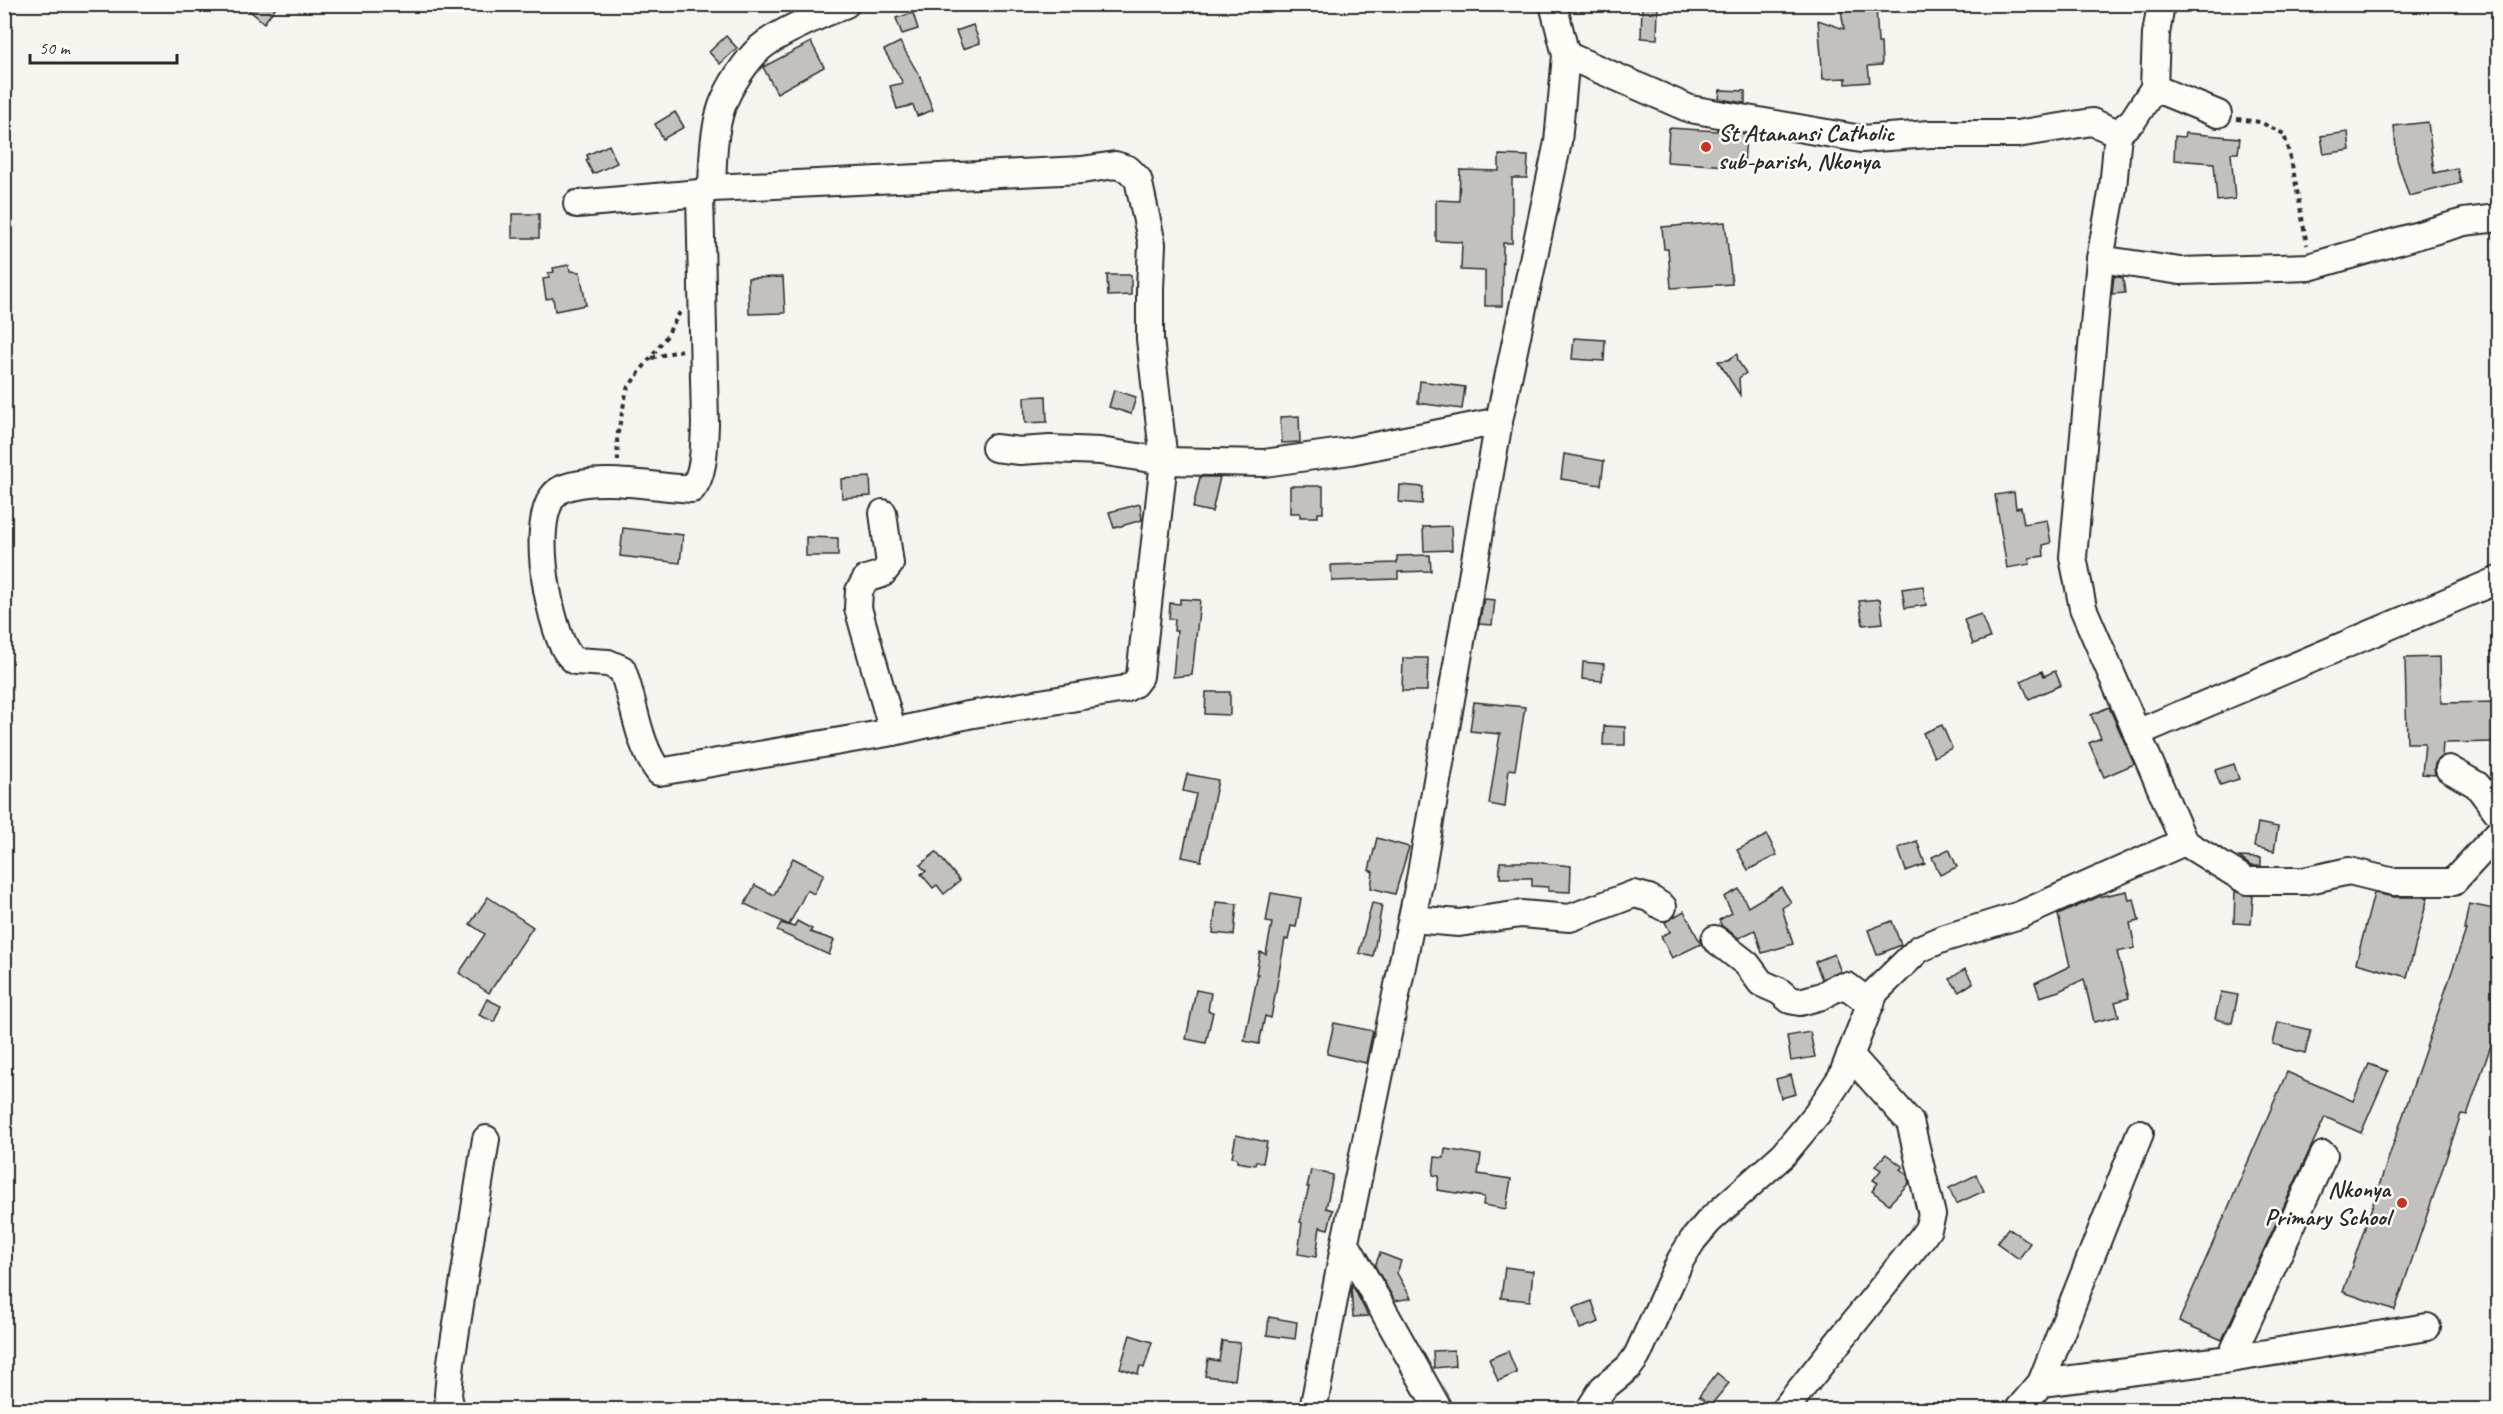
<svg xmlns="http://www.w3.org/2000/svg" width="2503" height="1414" viewBox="0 0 2503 1414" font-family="Caveat,sans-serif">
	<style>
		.building { fill: #c2c1be; stroke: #2b2b2b; stroke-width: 1.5 }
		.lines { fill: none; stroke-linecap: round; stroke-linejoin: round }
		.minor-casing { stroke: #2b2b2b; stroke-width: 30 }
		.path { stroke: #2b2b2b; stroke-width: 4; stroke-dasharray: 4.5 4.5; stroke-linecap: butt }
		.minor { stroke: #fdfcf7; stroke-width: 26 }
		.poi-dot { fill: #c8321e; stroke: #fdfcf7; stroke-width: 2 }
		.labels { text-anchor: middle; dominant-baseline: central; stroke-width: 5; stroke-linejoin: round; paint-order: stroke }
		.poi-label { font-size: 24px; font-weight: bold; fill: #2b2b2b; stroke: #fdfcf7; text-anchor: start }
	</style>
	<rect width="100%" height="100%" fill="#f5f4ef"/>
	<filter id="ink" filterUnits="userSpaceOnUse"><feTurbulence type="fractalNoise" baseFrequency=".0167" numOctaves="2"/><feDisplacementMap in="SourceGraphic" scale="12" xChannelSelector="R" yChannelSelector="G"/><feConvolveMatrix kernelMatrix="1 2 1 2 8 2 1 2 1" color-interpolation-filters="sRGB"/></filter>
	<g filter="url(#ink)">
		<g class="building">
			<polygon points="242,4 278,4 264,23"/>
			<polygon points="1840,4 1876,4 1878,43 1881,43 1882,65 1868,66 1870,82 1846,84 1846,78 1823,79 1818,20 1844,29"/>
			<polygon points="1642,6 1658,7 1657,39 1641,38"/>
			<polygon points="913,13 918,29 902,34 896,18"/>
			<polygon points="973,25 980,43 963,49 956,31"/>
			<polygon points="726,36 737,48 720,64 709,52"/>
			<polygon points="811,42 824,67 777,93 763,67"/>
			<polygon points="900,42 920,77 933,110 917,116 913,105 897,109 890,86 903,83 884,50"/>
			<polygon points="1720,90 1745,91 1745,103 1719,99"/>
			<polygon points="675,112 684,127 663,139 655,124"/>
			<polygon points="2428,122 2434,173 2457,168 2461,183 2409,196 2397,159 2394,126"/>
			<polygon points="1669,128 1717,131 1717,129 1746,134 1744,167 1667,162"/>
			<polygon points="2348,132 2350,150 2324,154 2321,136"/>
			<polygon points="2185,133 2240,138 2238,153 2231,153 2235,199 2217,201 2214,163 2174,160 2175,136 2184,137"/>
			<polygon points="609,145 617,163 593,174 586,160 588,159 587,155"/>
			<polygon points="1499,155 1528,156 1527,178 1512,178 1512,243 1503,243 1502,306 1485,306 1485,271 1461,270 1462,242 1436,241 1436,200 1459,201 1460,170 1499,171"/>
			<rect x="512" y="214" width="27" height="24"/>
			<polygon points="1725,222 1732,284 1671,288 1668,249 1664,249 1662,227"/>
			<polygon points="569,265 570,271 580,272 586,305 555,311 553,298 546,299 543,279 549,278 548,273 554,272 553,268"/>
			<polygon points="1107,275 1131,275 1131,295 1108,296"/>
			<polygon points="2114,276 2123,278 2125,293 2112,294"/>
			<polygon points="783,277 785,313 749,314 748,278"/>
			<polygon points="1574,338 1605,340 1604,361 1572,359"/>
			<polygon points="1737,354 1738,361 1746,373 1739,378 1740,395 1718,361 1728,360"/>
			<polygon points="1420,381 1465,387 1462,409 1418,403"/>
			<polygon points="1114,390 1136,397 1131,414 1109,407"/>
			<polygon points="1046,396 1047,422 1025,423 1024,397"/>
			<polygon points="1299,416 1300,442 1282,443 1280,417"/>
			<polygon points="1564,454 1604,461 1601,485 1561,479"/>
			<polygon points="870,477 871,496 842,498 841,479"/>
			<polygon points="1200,477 1220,477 1212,512 1193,508"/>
			<polygon points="1400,485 1423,487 1422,504 1399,502"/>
			<polygon points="1290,486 1323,486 1323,513 1318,513 1318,517 1300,517 1300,513 1290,513"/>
			<polygon points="2014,492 2016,508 2021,507 2024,524 2047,520 2051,543 2043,545 2044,556 2029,558 2030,564 2007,568 1995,495"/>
			<polygon points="1140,504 1142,520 1114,528 1109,512"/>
			<polygon points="1451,526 1452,550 1424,551 1423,527"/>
			<polygon points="623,528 683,535 680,563 620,556"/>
			<polygon points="806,537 838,538 838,556 806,556"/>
			<polygon points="1430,555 1431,571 1398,572 1398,579 1332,581 1331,565 1397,563 1397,556"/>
			<polygon points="1923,586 1926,605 1905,608 1902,589"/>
			<polygon points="1180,599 1200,600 1192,675 1173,677 1177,631 1174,631 1175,619 1169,619 1170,603 1180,604"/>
			<polygon points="1484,599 1495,600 1492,625 1479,624"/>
			<polygon points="1880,599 1883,623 1863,625 1859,601"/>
			<polygon points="1981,614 1990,638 1973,644 1964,620"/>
			<polygon points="2440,657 2441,703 2499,702 2499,742 2443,743 2442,756 2436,761 2434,768 2435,775 2422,774 2425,743 2407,743 2405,658"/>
			<polygon points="1403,658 1428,658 1427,691 1402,691"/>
			<polygon points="1583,662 1604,664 1602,681 1582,679"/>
			<polygon points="2042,671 2044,676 2055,671 2061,685 2029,699 2021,681"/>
			<polygon points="1206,692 1230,692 1230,715 1205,714"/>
			<polygon points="1474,702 1525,707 1515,770 1509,769 1505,807 1489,804 1500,734 1470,731"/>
			<polygon points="2109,707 2134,764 2104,777 2089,743 2101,738 2091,715"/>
			<polygon points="1942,725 1952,748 1934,757 1923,733"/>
			<polygon points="1604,726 1625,727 1625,745 1603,745"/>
			<polygon points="2234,764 2239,779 2220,785 2215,770"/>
			<polygon points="1187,774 1218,780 1201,861 1182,857 1196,794 1183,791"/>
			<polygon points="2258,823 2278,827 2274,851 2254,847"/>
			<polygon points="1767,835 1777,855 1748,870 1737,850"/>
			<polygon points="1377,838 1409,847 1395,894 1371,888 1373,872 1369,870"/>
			<polygon points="1917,841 1925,864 1906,871 1898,848"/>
			<polygon points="1949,849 1957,867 1940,875 1932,857"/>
			<polygon points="936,852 960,881 944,894 937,885 933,888 921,874 926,871 920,865"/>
			<polygon points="2239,857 2261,858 2261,866 2251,866"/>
			<polygon points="793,858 824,874 814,894 807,890 789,925 745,904 755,885 774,895"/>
			<polygon points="1500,862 1533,862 1571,866 1570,892 1548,891 1548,887 1532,886 1532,878 1500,878"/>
			<polygon points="1781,887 1791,902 1782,908 1793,944 1762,953 1755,930 1739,938 1722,926 1719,920 1732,913 1724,897 1739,889 1748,907"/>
			<polygon points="2127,891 2129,900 2134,899 2139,921 2130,923 2135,948 2117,952 2129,998 2115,1002 2119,1016 2094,1022 2084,979 2059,991 2040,997 2035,983 2070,966 2058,915 2098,897"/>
			<polygon points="2235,891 2253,896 2251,924 2234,923"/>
			<polygon points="1271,893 1301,898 1296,927 1291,926 1288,940 1285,939 1271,1018 1265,1016 1259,1044 1244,1041 1258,974 1256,974 1260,952 1266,954 1272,923 1266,922"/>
			<polygon points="2374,893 2394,897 2428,897 2407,977 2356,963"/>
			<polygon points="488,897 533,927 489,993 459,973 485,934 470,924"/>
			<polygon points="1216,902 1237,904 1234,935 1213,933"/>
			<polygon points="1372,903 1382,905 1373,957 1359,953"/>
			<polygon points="2469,904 2499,910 2499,1022 2467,1115 2461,1114 2395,1310 2343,1292 2466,930 2464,930"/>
			<polygon points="1684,911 1701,944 1672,958 1661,936 1670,932 1665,922"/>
			<polygon points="797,921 812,929 810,932 834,940 829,955 777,931 781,923 794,927"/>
			<polygon points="1892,921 1901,945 1877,955 1868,930"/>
			<polygon points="1834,954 1841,972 1822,979 1815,962"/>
			<polygon points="1965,969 1973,983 1959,992 1950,979"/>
			<polygon points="1196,990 1211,993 1208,1011 1213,1012 1206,1043 1186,1039"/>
			<polygon points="2221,992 2238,995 2232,1023 2215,1019"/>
			<polygon points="487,999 501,1006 494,1022 479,1015"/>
			<polygon points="2278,1022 2311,1030 2305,1053 2273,1044"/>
			<polygon points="1334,1023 1373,1031 1366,1063 1327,1054"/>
			<polygon points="1810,1032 1815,1057 1791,1061 1787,1036"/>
			<polygon points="2369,1064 2388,1071 2361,1133 2325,1117 2222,1340 2179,1321 2287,1072 2353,1101"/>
			<polygon points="1791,1075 1796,1094 1781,1098 1776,1079"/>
			<polygon points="1236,1135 1267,1142 1263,1163 1256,1161 1255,1165 1237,1162 1237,1158 1232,1157"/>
			<polygon points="1445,1149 1481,1155 1478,1174 1511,1179 1506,1209 1483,1205 1484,1197 1437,1190 1439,1176 1433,1175 1435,1157 1444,1158"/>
			<polygon points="1886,1154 1903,1167 1900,1169 1907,1175 1909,1183 1889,1204 1872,1191 1878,1183 1873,1180 1881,1170 1875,1166"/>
			<polygon points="1311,1170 1333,1175 1326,1208 1333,1210 1328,1229 1320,1227 1316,1257 1298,1254 1302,1223 1300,1222 1309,1187 1307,1187"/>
			<polygon points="1976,1175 1984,1191 1956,1204 1949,1188"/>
			<polygon points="2008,1228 2030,1243 2019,1259 1997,1243"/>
			<polygon points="1380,1253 1401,1261 1397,1273 1411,1298 1395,1301 1375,1266"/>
			<polygon points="1505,1267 1533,1271 1530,1301 1501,1298"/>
			<polygon points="1351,1288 1354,1288 1368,1316 1353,1317"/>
			<polygon points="1592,1301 1599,1322 1580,1329 1573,1308"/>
			<polygon points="1269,1317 1297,1322 1295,1339 1267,1335"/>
			<polygon points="1130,1335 1152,1342 1144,1368 1140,1366 1138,1374 1120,1368"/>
			<polygon points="1222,1341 1240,1343 1235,1380 1205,1376 1208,1359 1219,1361"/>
			<polygon points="1454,1350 1455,1366 1434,1368 1433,1351"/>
			<polygon points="1508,1351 1517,1373 1498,1381 1489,1359"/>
			<polygon points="1717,1373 1729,1383 1711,1405 1699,1396"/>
		</g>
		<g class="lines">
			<defs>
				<g id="minor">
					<path d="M846,4C823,14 778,32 760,48C745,62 729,87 722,106C713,132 713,161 712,188L700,193L705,424C704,443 705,474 692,489C653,487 601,475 564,488C524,502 549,624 566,651C568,655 572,658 575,661L608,663L622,669C635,703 637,743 659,772L893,732L858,608L859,591L866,579L882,574L890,564L883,513"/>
					<polyline points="2161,4 2156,34 2154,88 2133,120 2118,133 2113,188 2100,259 2073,557 2083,608 2184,842 2247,881 2304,881 2349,871 2394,882 2453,882 2498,833"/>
					<polyline points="1566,55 1690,109 1861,139 1930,134 2017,134 2092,122 2118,133"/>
					<polyline points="2154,88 2218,114"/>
					<polyline points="712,188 1082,170 1115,165 1128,169 1138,179 1152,244 1150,288 1150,339 1164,461 1140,676 1134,684 1125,689 968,715 893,732"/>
					<polyline points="577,204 700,193"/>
					<polyline points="2100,259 2180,271 2309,267 2464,222 2498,218"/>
					<polyline points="995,448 1020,451 1050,449 1100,451 1164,461 1264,463 1350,451 1499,421"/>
					<polyline points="2137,733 2498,580"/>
					<polyline points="2449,769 2477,785 2498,813"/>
					<polyline points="1412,919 1459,923 1521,914 1570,918 1634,894 1649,898 1663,907"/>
					<polyline points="1715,939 1747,964 1761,983 1779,991 1790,1000 1800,1002 1822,996 1837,987 1847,986 1871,1004"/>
					<polyline points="1345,1242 1439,1410"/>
					<polyline points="2230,1359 2324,1155"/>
					<polyline points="2041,1383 2230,1359 2427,1327"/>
					<polyline points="451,1410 448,1395 451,1362 486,1139"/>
					<polyline points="1313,1410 1345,1242 1420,879 1499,421 1558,142 1566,55 1553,4"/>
					<polyline points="1589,1410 1603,1388 1629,1367 1637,1356 1681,1259 1693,1240 1709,1221 1783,1155 1817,1114 1842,1076 1875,992 1919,949 1942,939 2020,915 2184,842"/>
					<polyline points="1784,1410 1921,1239 1928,1229 1932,1215 1910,1122 1850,1055"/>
					<polyline points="2018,1410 2041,1383 2140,1133"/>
				</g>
			</defs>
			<use href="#minor" class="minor-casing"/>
			<g class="path">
				<polyline points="2237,119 2260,122 2284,134 2293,169 2307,245"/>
				<polyline points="652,358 682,350"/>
				<polyline points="618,461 617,437 627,389 666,337 680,312"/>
			</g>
			<use href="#minor" class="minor"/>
		</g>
	</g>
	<g class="poi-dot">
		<circle cx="1706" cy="147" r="6"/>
		<circle cx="2402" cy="1203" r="6"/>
	</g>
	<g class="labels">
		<g class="poi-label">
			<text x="1718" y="133">St Atanansi Catholic<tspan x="1718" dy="28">sub-parish, Nkonya</tspan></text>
			<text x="2390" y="1189" text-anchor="end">Nkonya<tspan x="2390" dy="28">Primary School</tspan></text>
		</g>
	</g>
	<rect width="2503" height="1414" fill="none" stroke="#fdfcf7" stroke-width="24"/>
	<rect x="12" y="12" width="2479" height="1390" fill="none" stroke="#2b2b2b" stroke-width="2" filter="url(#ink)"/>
	<path d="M30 54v9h147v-9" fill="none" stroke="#2b2b2b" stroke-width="3"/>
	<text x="39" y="54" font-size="18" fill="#2b2b2b" stroke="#fdfcf7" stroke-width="4.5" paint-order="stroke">50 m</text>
</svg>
